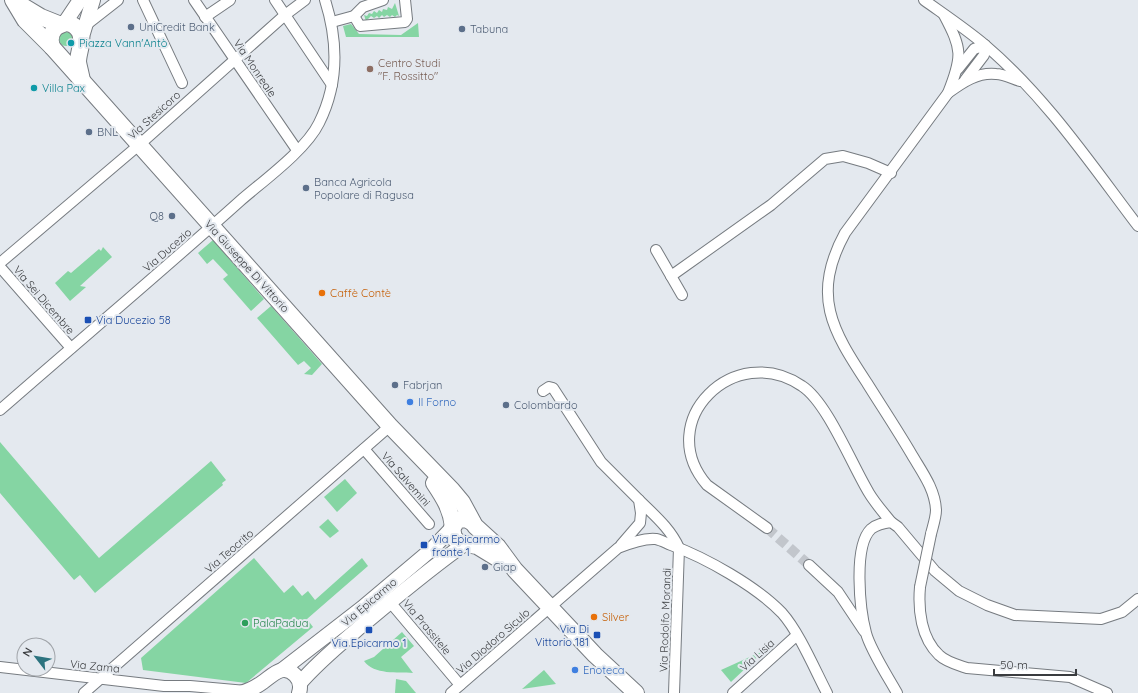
<svg xmlns="http://www.w3.org/2000/svg" width="1138" height="693" viewBox="0 0 1138 693" font-family="Quicksand,sans-serif">
	<style>
		.green { fill: #85d5a3 }
		.lines { fill: none; stroke-linecap: round; stroke-linejoin: round }
		.street-tunnel { stroke: #c2c6cc; stroke-width: 10; stroke-dasharray: 10 5; stroke-linecap: butt }
		.street-casing { stroke: #767b80; stroke-width: 12 }
		.secondary-casing { stroke: #767b80; stroke-width: 16 }
		.primary-casing { stroke: #767b80; stroke-width: 18 }
		.street { stroke: #fff; stroke-width: 10 }
		.secondary { stroke: #fff; stroke-width: 14 }
		.primary { stroke: #fff; stroke-width: 16 }
		.street-bridge-casing { stroke: #767b80; stroke-width: 12; stroke-linecap: butt }
		.street-bridge { stroke: #fff; stroke-width: 10 }
		.service-dot { fill: #5c6f8a; stroke: #e4e9ef; stroke-width: 1.5 }
		.culture-dot { fill: #0f9aa8; stroke: #e4e9ef; stroke-width: 1.5 }
		.education-dot { fill: #8d6e63; stroke: #e4e9ef; stroke-width: 1.5 }
		.food-dot { fill: #e8710a; stroke: #e4e9ef; stroke-width: 1.5 }
		.transit-dot { fill: #1a4fb4; stroke: #e4e9ef; stroke-width: 1.5 }
		.shop-dot { fill: #3f7fe0; stroke: #e4e9ef; stroke-width: 1.5 }
		.leisure-dot { fill: #2e9e5b; stroke: #e4e9ef; stroke-width: 1.5 }
		.labels { text-anchor: middle; dominant-baseline: central; stroke-width: 4; stroke-linejoin: round; paint-order: stroke }
		.service-label { font-size: 11px; fill: #4e5e75; stroke: #e4e9ef; text-anchor: start }
		.culture-label { font-size: 11px; fill: #0d838f; stroke: #e4e9ef; text-anchor: start }
		.education-label { font-size: 11px; fill: #785e54; stroke: #e4e9ef; text-anchor: start }
		.street-label { font-size: 11px; fill: #3a3c3f; stroke: #e4e9ef }
		.food-label { font-size: 11px; fill: #c56008; stroke: #e4e9ef; text-anchor: start }
		.transit-label { font-size: 11px; fill: #164399; stroke: #e4e9ef; text-anchor: start }
		.shop-label { font-size: 11px; fill: #366cbe; stroke: #e4e9ef; text-anchor: start }
		.leisure-label { font-size: 11px; fill: #27864d; stroke: #e4e9ef; text-anchor: start }
	</style>
	<rect width="100%" height="100%" fill="#e4e9ef"/>
	<g class="green">
		<polygon points="395,3 399,16 397,15 395,17 392,15 390,17 387,15 384,17 382,15 379,18 377,16 374,18 371,16 366,21 364,15 367,16 369,13 372,14 374,11 377,13 379,10 382,12 383,9 387,10 388,7 392,9"/>
		<polygon points="418,23 419,37 346,37 343,26 351,24 359,34 401,35"/>
		<circle cx="66" cy="39" r="7"/>
		<polygon points="213,240 264,299 251,311 223,279 228,275 213,259 207,264 198,253"/>
		<polygon points="103,247 112,257 80,286 86,287 70,301 55,283 68,271 71,273 99,249 101,251"/>
		<polygon points="271,306 322,364 312,375 304,374 311,368 304,361 298,365 257,318"/>
		<polygon points="0,442 99,558 211,461 226,480 222,483 223,485 95,593 80,575 74,580 0,493"/>
		<polygon points="345,479 357,493 337,512 324,497"/>
		<polygon points="328,519 339,531 330,538 319,527"/>
		<polygon points="254,558 284,593 293,585 302,596 308,591 315,600 362,558 368,566 307,619 313,627 246,683 143,670 141,658"/>
		<path d="M402,632L414,646L401,657L413,673C398,672 374,675 364,661L374,657Z"/>
		<polygon points="765,650 731,682 721,670"/>
		<polygon points="544,670 556,684 522,689"/>
		<polygon points="396,679 406,681 416,693 395,693"/>
	</g>
	<g class="lines">
		<polyline class="street-tunnel" points="767,528 809,565"/>
		<defs>
			<g id="street">
				<polyline points="143,0 182,83"/>
				<polyline points="194,0 297,150"/>
				<polyline points="275,0 332,85"/>
				<path d="M924,0C945,15 966,29 985,45C1045,96 1091,164 1138,226"/>
				<polyline points="354,16 360,26 405,22 407,19 405,0"/>
				<polyline points="205,17 230,0"/>
				<polyline points="332,22 354,16 363,7 383,0"/>
				<polyline points="86,25 118,0"/>
				<polyline points="958,69 974,49 985,45 984,55 965,80"/>
				<path d="M948,93C963,82 978,72 996,74C1004,74 1013,79 1020,81"/>
				<polyline points="656,250 682,295"/>
				<polyline points="0,263 139,145 285,15 305,0"/>
				<polyline points="0,267 71,348"/>
				<polyline points="671,276 771,205 825,159 843,156 868,163 891,173"/>
				<polyline points="543,391 549,387 553,388 601,462 639,500 641,513 640,523 621,545"/>
				<path d="M0,410C80,340 161,272 240,201C263,181 306,150 319,123C339,83 338,41 325,0"/>
				<polyline points="364,449 429,524"/>
				<path d="M639,500C654,515 670,528 679,548L674,693"/>
				<path d="M767,528L707,485C652,421 735,340 802,386C827,402 852,465 869,493C875,503 883,512 891,522"/>
				<path d="M931,534C933,526 936,517 936,510C935,489 922,472 912,455C898,431 882,407 867,383C832,330 811,295 845,233L948,93C963,56 962,49 944,15"/>
				<polyline points="809,565 838,592 864,631"/>
				<path d="M920,587C918,610 921,638 939,655C946,662 958,665 967,668L1070,677L1107,693"/>
				<polyline points="390,602 460,685"/>
				<polyline points="0,667 164,686 190,686 246,691"/>
				<polyline points="84,693 390,426"/>
				<path d="M451,693L618,548C630,543 643,538 656,539C661,540 666,543 671,545C706,558 756,586 782,613C799,632 815,670 827,693"/>
				<polyline points="733,693 796,636"/>
				<path d="M897,693C888,677 870,649 866,633C860,611 853,546 871,529C877,524 883,523 891,522L898,527L935,571L959,591L987,605L1015,615L1101,619L1122,612L1138,599"/>
			</g>
			<g id="secondary">
				<polyline points="64,24 80,0"/>
				<polyline points="81,40 93,0"/>
				<polyline points="282,670 362,608 432,549 452,528"/>
				<path d="M300,683C318,662 339,645 360,627C395,598 429,569 466,543"/>
				<path d="M240,693C249,691 256,687 263,682C273,675 283,663 295,675C300,680 301,687 299,693"/>
			</g>
			<g id="primary">
				<polyline points="13,0 25,20 52,47 390,426 452,490 462,502 475,526 498,547 515,570 595,655 636,693"/>
				<polyline points="16,2 41,17 61,25"/>
				<path d="M52,47C45,28 68,14 79,31C85,40 78,52 78,62C79,68 81,74 82,81"/>
				<path d="M434,483C444,498 451,509 453,527"/>
				<polyline points="473,523 466,519 458,520 452,528 454,538 460,543 477,546 505,563"/>
			</g>
		</defs>
		<use href="#street" class="street-casing"/>
		<use href="#secondary" class="secondary-casing"/>
		<use href="#primary" class="primary-casing"/>
		<use href="#street" class="street"/>
		<use href="#secondary" class="secondary"/>
		<use href="#primary" class="primary"/>
		<defs>
			<polyline id="street-bridge" points="920,587 931,534"/>
		</defs>
		<use href="#street-bridge" class="street-bridge-casing"/>
		<use href="#street-bridge" class="street-bridge"/>
	</g>
	<g class="service-dot">
		<circle cx="131" cy="27" r="4"/>
		<circle cx="462" cy="29" r="4"/>
		<circle cx="89" cy="132" r="4"/>
		<circle cx="306" cy="188" r="4"/>
		<circle cx="172" cy="216" r="4"/>
		<circle cx="395" cy="385" r="4"/>
		<circle cx="506" cy="405" r="4"/>
		<circle cx="485" cy="567" r="4"/>
	</g>
	<g class="culture-dot">
		<circle cx="71" cy="43" r="4"/>
		<circle cx="34" cy="88" r="4"/>
	</g>
	<circle class="education-dot" cx="370" cy="69" r="4"/>
	<g class="food-dot">
		<circle cx="322" cy="293" r="4"/>
		<circle cx="594" cy="617" r="4"/>
	</g>
	<g class="transit-dot">
		<rect x="84" y="316" width="8" height="8" rx="2"/>
		<rect x="420" y="541" width="8" height="8" rx="2"/>
		<rect x="365" y="626" width="8" height="8" rx="2"/>
		<rect x="593" y="631" width="8" height="8" rx="2"/>
	</g>
	<g class="shop-dot">
		<circle cx="410" cy="402" r="4"/>
		<circle cx="575" cy="670" r="4"/>
	</g>
	<circle class="leisure-dot" cx="245" cy="623" r="4"/>
	<g class="labels">
		<g class="service-label">
			<text x="139" y="27">UniCredit Bank</text>
			<text x="470" y="29">Tabuna</text>
			<text x="97" y="132">BNL</text>
			<text x="314" y="182">Banca Agricola<tspan x="314" dy="13">Popolare di Ragusa</tspan></text>
			<text x="164" y="216" text-anchor="end">Q8</text>
			<text x="403" y="385">Fabrjan</text>
			<text x="514" y="405">Colombardo</text>
			<text x="493" y="567">Giap</text>
		</g>
		<g class="culture-label">
			<text x="79" y="43">Piazza Vann'Antò</text>
			<text x="42" y="88">Villa Pax</text>
		</g>
		<g class="education-label">
			<text x="378" y="63">Centro Studi<tspan x="378" dy="13">"F. Rossitto"</tspan></text>
		</g>
		<g class="street-label">
			<text transform="translate(255 68) rotate(56)">Via Monreale</text>
			<text transform="translate(154 115) rotate(-42)">Via Stesicoro</text>
			<text transform="translate(167 250) rotate(-41)">Via Ducezio</text>
			<text transform="translate(247 266) rotate(48)">Via Giuseppe Di Vittorio</text>
			<text transform="translate(44 300) rotate(49)">Via Sei Dicembre</text>
			<text transform="translate(406 479) rotate(49)">Via Salvemini</text>
			<text transform="translate(229 551) rotate(-41)">Via Teocrito</text>
			<text transform="translate(369 602) rotate(-40)">Via Epicarmo</text>
			<text transform="translate(665 620) rotate(-88)">Via Rodolfo Morandi</text>
			<text transform="translate(427 627) rotate(50)">Via Prassitele</text>
			<text transform="translate(493 641) rotate(-41)">Via Diodoro Siculo</text>
			<text transform="translate(757 655) rotate(-42)">Via Lisia</text>
			<text transform="translate(95 666) rotate(6)">Via Zama</text>
		</g>
		<g class="food-label">
			<text x="330" y="293">Caffè Contè</text>
			<text x="602" y="617">Silver</text>
		</g>
		<g class="transit-label">
			<text x="96" y="320">Via Ducezio 58</text>
			<text x="432" y="539">Via Epicarmo<tspan x="432" dy="13">fronte 1</tspan></text>
			<text x="589" y="629" text-anchor="end">Via Di<tspan x="589" dy="13">Vittorio 181</tspan></text>
			<text x="369" y="643" text-anchor="middle">Via Epicarmo 1</text>
		</g>
		<g class="shop-label">
			<text x="418" y="402">Il Forno</text>
			<text x="583" y="670">Enoteca</text>
		</g>
		<g class="leisure-label">
			<text x="253" y="623">PalaPadua</text>
		</g>
	</g>
	<g transform="translate(36 657) rotate(301)"><circle r="19" fill="#e4e9ef" stroke="#a0a4a9"/>
	<path d="M0-3L7 15L0 10L-7 15Z" fill="#2c737f"/>
	<text y="-6" font-size="11" font-weight="bold" text-anchor="middle" fill="#3a3c3f">N</text>
	</g>
	<path d="M994 669v6h82v-6" fill="none" stroke="#3a3c3f" stroke-width="2"/>
	<text x="1000" y="669" font-size="12" fill="#3a3c3f" stroke="#e4e9ef" stroke-width="3" paint-order="stroke">50 m</text>
</svg>
